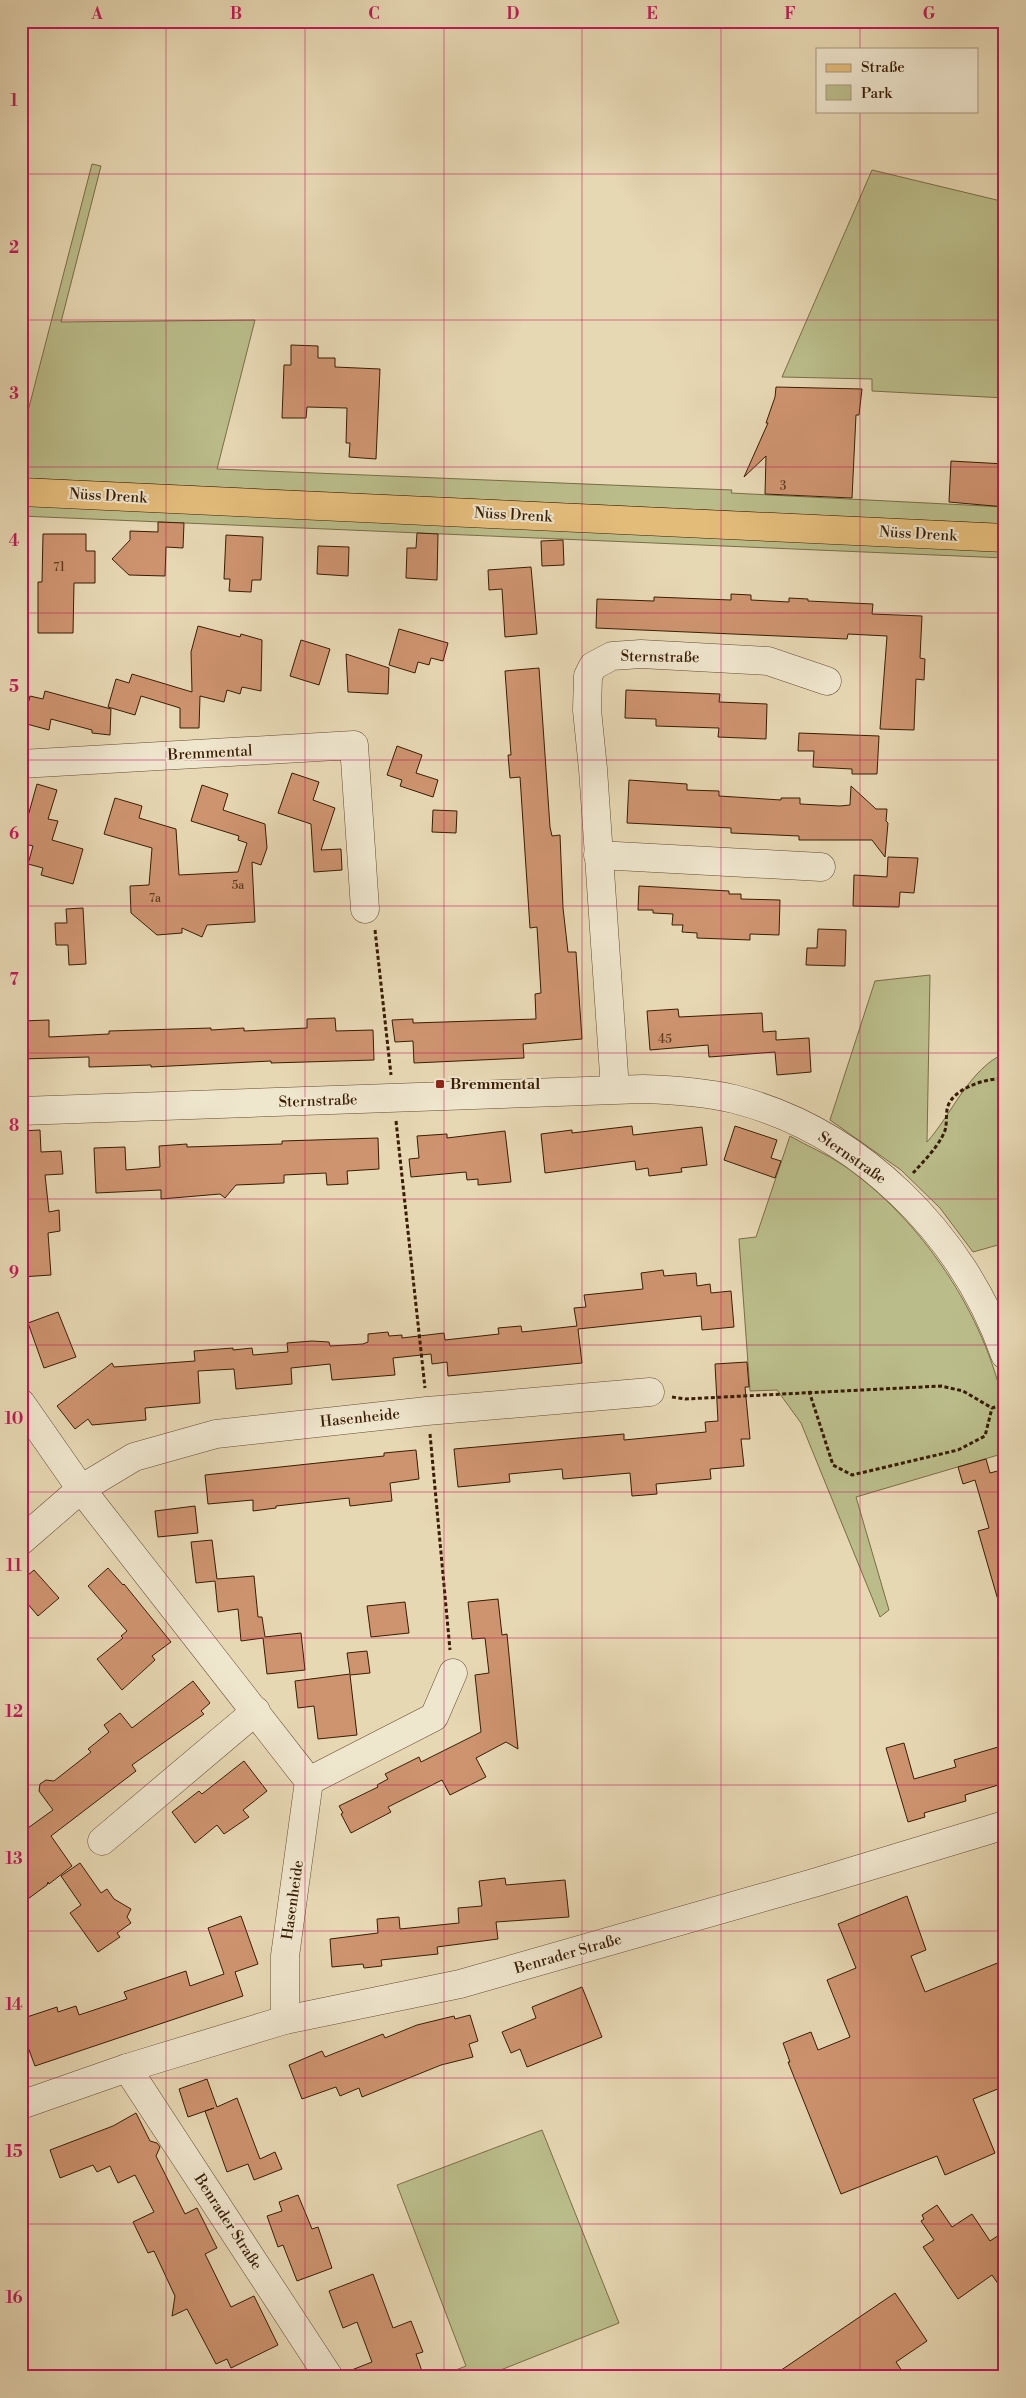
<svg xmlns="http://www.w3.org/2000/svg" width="1026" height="2398" viewBox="0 0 1026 2398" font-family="'Libre Bodoni',serif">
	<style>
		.green { fill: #babd8a; stroke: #7a6d46 }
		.building { fill: #ce9470; stroke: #391d03 }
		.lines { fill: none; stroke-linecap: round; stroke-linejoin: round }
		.minor-casing { stroke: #644c2f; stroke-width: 29 }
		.major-casing { stroke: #391d03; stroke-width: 29 }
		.path { stroke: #391d03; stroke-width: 3; stroke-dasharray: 4 2.5; stroke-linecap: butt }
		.minor { stroke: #efe6ce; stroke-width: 28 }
		.major { stroke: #e4bc7a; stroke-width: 28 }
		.grid { fill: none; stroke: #c2185b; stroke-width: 1; stroke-opacity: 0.55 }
		.poi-dot { fill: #8f2418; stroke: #efe6ce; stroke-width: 2 }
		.labels { text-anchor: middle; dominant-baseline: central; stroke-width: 4; stroke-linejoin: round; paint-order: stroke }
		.number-label { font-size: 12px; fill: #5e3b1e }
		.street-label { font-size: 15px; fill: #391d03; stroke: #efe6ce }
		.poi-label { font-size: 15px; font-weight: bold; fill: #391d03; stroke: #efe6ce; text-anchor: start }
		.neatline { fill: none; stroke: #c2185b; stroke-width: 2 }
		.grid-label { font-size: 16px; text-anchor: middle; font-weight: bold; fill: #c2185b }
	</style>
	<rect width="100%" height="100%" fill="#e7d8b4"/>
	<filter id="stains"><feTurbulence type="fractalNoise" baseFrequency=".004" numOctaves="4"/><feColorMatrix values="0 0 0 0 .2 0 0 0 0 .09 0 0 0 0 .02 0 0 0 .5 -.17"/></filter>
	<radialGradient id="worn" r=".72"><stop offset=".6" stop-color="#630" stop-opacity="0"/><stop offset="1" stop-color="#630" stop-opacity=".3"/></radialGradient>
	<g class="green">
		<polygon points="92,164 101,166 61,322 255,320 217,469 732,490 731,493 1005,507 1005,524 21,478 21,438"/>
		<polygon points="872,170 1005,202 1005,398 872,391 872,379 782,377"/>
		<polygon points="21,504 995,550 1005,552 1005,558 21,516"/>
		<path d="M930,975L927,1142C952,1114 969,1069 1005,1053V1243L973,1252L940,1208L901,1170L830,1120L875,981Z"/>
		<path d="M790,1136C807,1146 827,1154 843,1165C921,1219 985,1314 1004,1407C1007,1421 1005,1439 1005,1453L856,1497L889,1610L880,1617L801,1423L777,1390L750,1391L739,1239L756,1237Z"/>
		<polygon points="542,2130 619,2323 483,2377 438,2377 466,2366 397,2185"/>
	</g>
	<g class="building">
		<polygon points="291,345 318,346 318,358 335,358 335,367 380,369 376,459 349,457 350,443 346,443 347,408 307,407 306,418 282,418 284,365 291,365"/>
		<polygon points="776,387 862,389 859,415 856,415 852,498 765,494 766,456 744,477 768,423 766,423 775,397"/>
		<polygon points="951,461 1005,464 1005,507 949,502"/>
		<polygon points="158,522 184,523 183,548 166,547 165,576 129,575 112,559 130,540 130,531 158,532"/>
		<polygon points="417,533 438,534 437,580 406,578 407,548 416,548"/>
		<polygon points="43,534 86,534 86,551 95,551 95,583 74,583 73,633 38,633 38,582 42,582"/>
		<polygon points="226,535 263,537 261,580 252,580 251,592 229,591 230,579 224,579"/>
		<polygon points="563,540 564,565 542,566 541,541"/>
		<polygon points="318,546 349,547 348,576 317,574"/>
		<polygon points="531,567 537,634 505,637 502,589 489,590 488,570"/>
		<polygon points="731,594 751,595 751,600 789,602 789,598 808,599 808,601 873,604 872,614 922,616 920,658 925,659 924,680 916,679 914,730 880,729 887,636 848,634 847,639 596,628 597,599 654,601 654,597 731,600"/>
		<polygon points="198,626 240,637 241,634 262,640 261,691 242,687 240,694 227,690 224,702 200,696 199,728 180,728 180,708 141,696 135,715 108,707 116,679 129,683 132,674 192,692 191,652"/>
		<polygon points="399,629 448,643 443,661 431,658 429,665 418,662 415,673 389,665"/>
		<polygon points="301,640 330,649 319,685 290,676"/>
		<polygon points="346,654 389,668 388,694 348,692"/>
		<polygon points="539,668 550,827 552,836 560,835 563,908 568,952 576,952 582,1039 523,1044 524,1058 414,1063 413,1041 395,1042 392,1020 413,1019 413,1023 536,1019 535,994 541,993 537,927 530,928 520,777 510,778 508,755 511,755 505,671"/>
		<polygon points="626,690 720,694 719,702 767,704 766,739 718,737 719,728 656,726 656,719 625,718"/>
		<polygon points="45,691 111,709 110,735 92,733 92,730 51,719 49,730 23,723 30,696 43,699"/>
		<polygon points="799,733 879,736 877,774 852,774 852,769 813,767 814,751 798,751"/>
		<polygon points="397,746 422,755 416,773 438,780 433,797 400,786 402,780 387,775"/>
		<polygon points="292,773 319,782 313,800 335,808 321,850 341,849 342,870 314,872 311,824 278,813"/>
		<polygon points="629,780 687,784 687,790 719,791 719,796 781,800 781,798 800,798 800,804 840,806 850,805 851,786 876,809 887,809 886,821 888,823 885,857 872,840 799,840 799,836 731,833 731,828 627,823"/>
		<polygon points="37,784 57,790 48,819 58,821 52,840 83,849 73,884 41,875 43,868 28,864 33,846 21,843 21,841"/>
		<polygon points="202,785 228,794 223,810 265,824 267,848 261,865 252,862 255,922 207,925 202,937 182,928 182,933 157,935 131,913 130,886 149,885 152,848 104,834 115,798 142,806 139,818 176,829 179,875 238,872 247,843 238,840 239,836 191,821"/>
		<polygon points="433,810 457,811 456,833 432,832"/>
		<polygon points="888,857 918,858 914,893 900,892 899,907 853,906 854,875 887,877"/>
		<polygon points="639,886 729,891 729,894 741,894 741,899 780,900 779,935 750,934 750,940 697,938 697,933 682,932 683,925 672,925 673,914 653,913 653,910 638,910"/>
		<polygon points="83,908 86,964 69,965 68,945 56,945 55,923 67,923 66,909"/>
		<polygon points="818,929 846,930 845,966 806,965 807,948 817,948"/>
		<polygon points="678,1009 679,1017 762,1013 763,1032 776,1031 776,1040 809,1038 811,1072 777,1075 775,1052 709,1057 708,1045 650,1050 647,1011"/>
		<polygon points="335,1018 336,1031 373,1030 374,1060 271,1063 271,1061 151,1067 151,1065 89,1067 89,1057 21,1059 21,1021 49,1020 49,1037 109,1034 109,1031 211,1028 211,1030 244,1028 244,1031 307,1028 307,1019"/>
		<polygon points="632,1126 633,1135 702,1127 707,1165 681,1168 682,1172 649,1176 648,1168 636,1170 635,1161 545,1173 541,1134 572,1130 572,1133"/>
		<polygon points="735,1126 777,1140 771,1158 781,1161 775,1178 724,1160"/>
		<polygon points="40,1130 41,1152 61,1151 63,1174 45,1175 49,1212 59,1210 60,1231 48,1233 51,1275 21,1277 21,1131"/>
		<polygon points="505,1131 511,1182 478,1185 478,1179 467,1180 466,1172 411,1177 409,1159 419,1158 417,1136 447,1134 447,1138"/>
		<polygon points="378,1138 379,1169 347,1171 348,1184 327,1185 326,1173 284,1175 284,1183 236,1185 225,1198 220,1194 161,1199 161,1190 96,1193 94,1148 125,1147 126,1170 160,1167 159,1146 187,1144 187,1147 282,1144 282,1141"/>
		<polygon points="663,1270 664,1276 696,1273 697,1286 710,1284 711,1293 731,1291 734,1327 702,1330 701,1316 578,1329 582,1363 448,1376 447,1362 432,1364 431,1354 393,1358 395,1375 332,1380 330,1364 291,1368 292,1384 236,1389 234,1369 198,1371 200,1403 145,1408 146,1420 92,1425 88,1419 75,1429 57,1406 112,1363 114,1367 195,1361 194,1351 233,1348 233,1350 252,1348 253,1355 288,1352 287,1343 312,1341 329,1342 330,1346 363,1344 368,1342 368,1334 388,1332 389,1336 402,1335 402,1338 444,1333 445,1340 499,1334 498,1328 521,1326 522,1332 577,1326 574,1308 586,1307 584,1295 643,1289 641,1273"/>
		<polygon points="58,1312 76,1357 44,1368 28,1323"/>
		<polygon points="747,1362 749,1387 745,1387 750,1439 741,1439 744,1466 710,1469 711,1479 656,1484 657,1494 632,1496 630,1473 563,1479 562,1469 509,1474 510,1482 458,1487 454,1449 624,1434 624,1440 706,1432 705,1422 718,1421 715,1364"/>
		<polygon points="416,1450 419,1479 390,1483 392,1501 350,1506 349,1498 276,1506 276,1508 253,1511 253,1500 208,1504 205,1475 384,1456 384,1453"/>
		<polygon points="986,1459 990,1473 1005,1469 1005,1606 1000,1607 978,1531 989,1528 975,1480 963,1484 958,1467"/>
		<polygon points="195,1506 198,1533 158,1537 155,1511"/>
		<polygon points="212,1540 217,1579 254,1576 258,1617 262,1617 265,1637 301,1633 305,1670 267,1674 263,1638 241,1641 238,1609 218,1612 215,1581 196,1583 191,1542"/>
		<polygon points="108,1568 123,1585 124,1584 171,1642 152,1656 155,1660 122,1690 97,1659 123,1638 121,1636 127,1631 88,1586"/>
		<polygon points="34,1570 59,1598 38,1616 21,1596 21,1581"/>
		<polygon points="498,1599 502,1635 507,1634 518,1749 506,1742 476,1758 486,1777 450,1795 442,1780 388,1807 391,1812 351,1833 341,1814 343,1813 339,1806 378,1787 377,1785 388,1779 385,1774 419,1757 421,1762 481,1732 475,1675 489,1673 485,1638 472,1639 468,1602"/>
		<polygon points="405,1602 409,1633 371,1637 367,1606"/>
		<polygon points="367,1651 370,1673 350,1675 357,1735 318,1739 314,1706 298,1708 295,1681 350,1674 347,1653"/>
		<polygon points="193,1681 210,1703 201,1711 204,1714 132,1765 136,1771 51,1836 72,1866 49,1884 48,1882 47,1885 21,1904 21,1833 53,1810 39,1791 40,1784 46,1780 54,1781 91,1752 88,1749 109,1732 104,1725 120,1713 132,1728"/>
		<polygon points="904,1743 914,1779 956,1767 954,1760 1005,1745 1005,1783 965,1795 966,1801 924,1813 925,1817 908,1822 886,1748"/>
		<polygon points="244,1761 267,1791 243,1810 249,1817 224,1834 217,1825 195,1843 172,1812 199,1791 202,1794"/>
		<polygon points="80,1863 101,1893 107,1889 114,1899 131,1909 127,1917 131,1923 117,1933 120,1937 98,1952 70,1913 81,1905 61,1876"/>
		<polygon points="505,1878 506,1885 565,1880 569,1917 496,1922 498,1939 437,1947 438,1954 381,1960 382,1966 364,1968 363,1964 332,1967 330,1939 378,1933 377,1919 399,1917 400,1929 459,1923 458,1908 482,1906 479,1881"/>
		<polygon points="907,1896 926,1950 911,1956 925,1992 1005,1960 1005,2086 973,2099 995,2153 945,2175 937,2156 841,2194 788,2062 790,2062 783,2043 811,2032 818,2050 850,2037 827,1980 856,1968 838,1924"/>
		<polygon points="241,1916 258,1964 235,1972 243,1996 35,2066 25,2039 21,2040 21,2019 57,2007 58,2012 76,2006 79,2015 127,1999 124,1992 186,1971 190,1986 224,1974 208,1928"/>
		<polygon points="582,1987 602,2037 527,2067 520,2049 511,2053 502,2032 536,2018 532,2007"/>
		<polygon points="470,2015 478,2041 469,2044 473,2057 441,2065 362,2097 359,2088 340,2096 336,2087 302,2099 289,2065 322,2051 325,2057 383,2034 385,2038 417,2025 454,2016 455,2019"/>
		<polygon points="207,2079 217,2107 237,2098 260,2159 275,2152 282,2169 254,2180 248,2164 227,2172 205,2111 214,2108 188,2117 179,2089"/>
		<polygon points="136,2113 150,2141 157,2143 160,2147 156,2156 185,2214 197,2208 217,2248 205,2254 231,2307 254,2296 278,2345 231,2368 227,2359 216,2364 187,2309 172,2316 175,2296 154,2251 148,2253 133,2222 154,2212 135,2175 118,2183 110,2166 97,2172 93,2165 60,2178 50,2150 113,2126"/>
		<polygon points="298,2195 312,2229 318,2227 332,2268 297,2281 283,2245 278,2247 267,2216 282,2211 279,2202"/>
		<polygon points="937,2205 952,2227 972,2214 990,2241 1005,2231 1005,2294 992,2275 958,2299 923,2247 934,2240 921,2221 924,2219 922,2215"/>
		<polygon points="373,2274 393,2328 411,2321 423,2352 416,2354 424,2377 345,2377 344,2373 372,2362 357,2322 343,2328 329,2291"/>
		<polygon points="895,2293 927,2341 896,2362 906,2377 771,2377"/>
	</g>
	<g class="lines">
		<defs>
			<g id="minor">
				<polyline points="21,764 354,745 365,909"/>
				<polyline points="598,855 821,867"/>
				<polyline points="615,1089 593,769 587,710 588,676 593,666 612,656 641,654 768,661 827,681"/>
				<path d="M21,1111L643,1089C674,1090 704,1092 734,1099C859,1131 963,1234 1005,1355"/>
				<polyline points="21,1403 81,1489 309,1781 285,1956 285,2020"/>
				<polyline points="21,1541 81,1489 134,1457 216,1434 427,1411 650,1392"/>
				<polyline points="309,1781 434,1717 453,1673"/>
				<polyline points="102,1841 256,1711"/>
				<polyline points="127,2068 329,2377"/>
				<polyline points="21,2105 127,2068 285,2020 460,1984 817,1882 1005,1825"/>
			</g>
			<polyline id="major" points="21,492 1005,538"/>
		</defs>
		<use href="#minor" class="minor-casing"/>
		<use href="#major" class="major-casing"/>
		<g class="path">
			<polyline points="375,930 391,1075"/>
			<polyline points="396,1121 425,1388"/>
			<path d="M913,1173C924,1161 937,1148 944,1133C948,1125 945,1114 948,1106C954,1088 988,1077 1005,1079"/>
			<polyline points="809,1391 833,1465 852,1475 958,1450 985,1436 992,1408"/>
			<polyline points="672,1397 685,1399 941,1386 963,1391 992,1408 1005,1404"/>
			<polyline points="430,1434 450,1650"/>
		</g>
		<use href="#minor" class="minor"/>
		<use href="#major" class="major"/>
	</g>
	<path class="grid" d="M166,21V2377M305,21V2377M444,21V2377M582,21V2377M721,21V2377M860,21V49M860,111V2377M21,174H1005M21,320H1005M21,467H1005M21,613H1005M21,760H1005M21,906H1005M21,1053H1005M21,1199H1005M21,1345H1005M21,1492H1005M21,1638H1005M21,1785H1005M21,1931H1005M21,2078H1005M21,2224H1005"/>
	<rect class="poi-dot" x="435" y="1079" width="10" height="10" rx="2.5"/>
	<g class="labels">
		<g class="number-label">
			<text x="783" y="486">3</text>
			<text x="59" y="567">71</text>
			<text x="238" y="885">5a</text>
			<text x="155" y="898">7a</text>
			<text x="665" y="1039">45</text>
		</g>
		<g class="street-label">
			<text transform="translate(108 496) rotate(3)">Nüss Drenk</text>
			<text transform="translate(513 515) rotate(3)">Nüss Drenk</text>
			<text transform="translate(918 534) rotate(3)">Nüss Drenk</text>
			<text transform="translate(660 657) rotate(1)">Sternstraße</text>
			<text transform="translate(210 753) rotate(-3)">Bremmental</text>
			<text transform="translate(318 1101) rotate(-2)">Sternstraße</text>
			<text transform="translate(852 1158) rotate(35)">Sternstraße</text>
			<text transform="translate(360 1418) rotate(-6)">Hasenheide</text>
			<text transform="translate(293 1900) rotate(-82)">Hasenheide</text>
			<text transform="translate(568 1954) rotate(-16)">Benrader Straße</text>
			<text transform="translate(228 2222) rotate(57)">Benrader Straße</text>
		</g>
		<g class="poi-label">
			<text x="450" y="1084">Bremmental</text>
		</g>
	</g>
	<rect width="1026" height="2398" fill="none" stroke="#e7d8b4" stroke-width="55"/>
	<rect x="816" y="48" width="162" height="65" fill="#efe6ce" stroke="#a6967d"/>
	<rect x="826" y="64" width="25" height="8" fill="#e4bc7a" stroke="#a6967d"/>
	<text x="861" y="72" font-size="15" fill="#391d03">Straße</text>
	<rect x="826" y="85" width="25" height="15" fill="#babd8a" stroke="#a6967d"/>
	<text x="861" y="98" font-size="15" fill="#391d03">Park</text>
	<rect x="28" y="28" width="970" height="2342" class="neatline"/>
	<g class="grid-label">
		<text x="97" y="19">A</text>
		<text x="236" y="19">B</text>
		<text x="374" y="19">C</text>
		<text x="513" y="19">D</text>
		<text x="652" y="19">E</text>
		<text x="790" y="19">F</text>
		<text x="929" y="19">G</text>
		<text x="14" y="106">1</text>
		<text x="14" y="253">2</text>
		<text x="14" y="399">3</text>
		<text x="14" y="546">4</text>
		<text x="14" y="692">5</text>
		<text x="14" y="839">6</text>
		<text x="14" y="985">7</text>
		<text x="14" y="1131">8</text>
		<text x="14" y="1278">9</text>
		<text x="14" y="1424">10</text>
		<text x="14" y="1571">11</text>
		<text x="14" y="1717">12</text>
		<text x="14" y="1864">13</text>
		<text x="14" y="2010">14</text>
		<text x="14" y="2157">15</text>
		<text x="14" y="2303">16</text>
	</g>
	<rect width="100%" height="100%" filter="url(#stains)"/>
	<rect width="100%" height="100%" fill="url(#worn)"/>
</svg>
